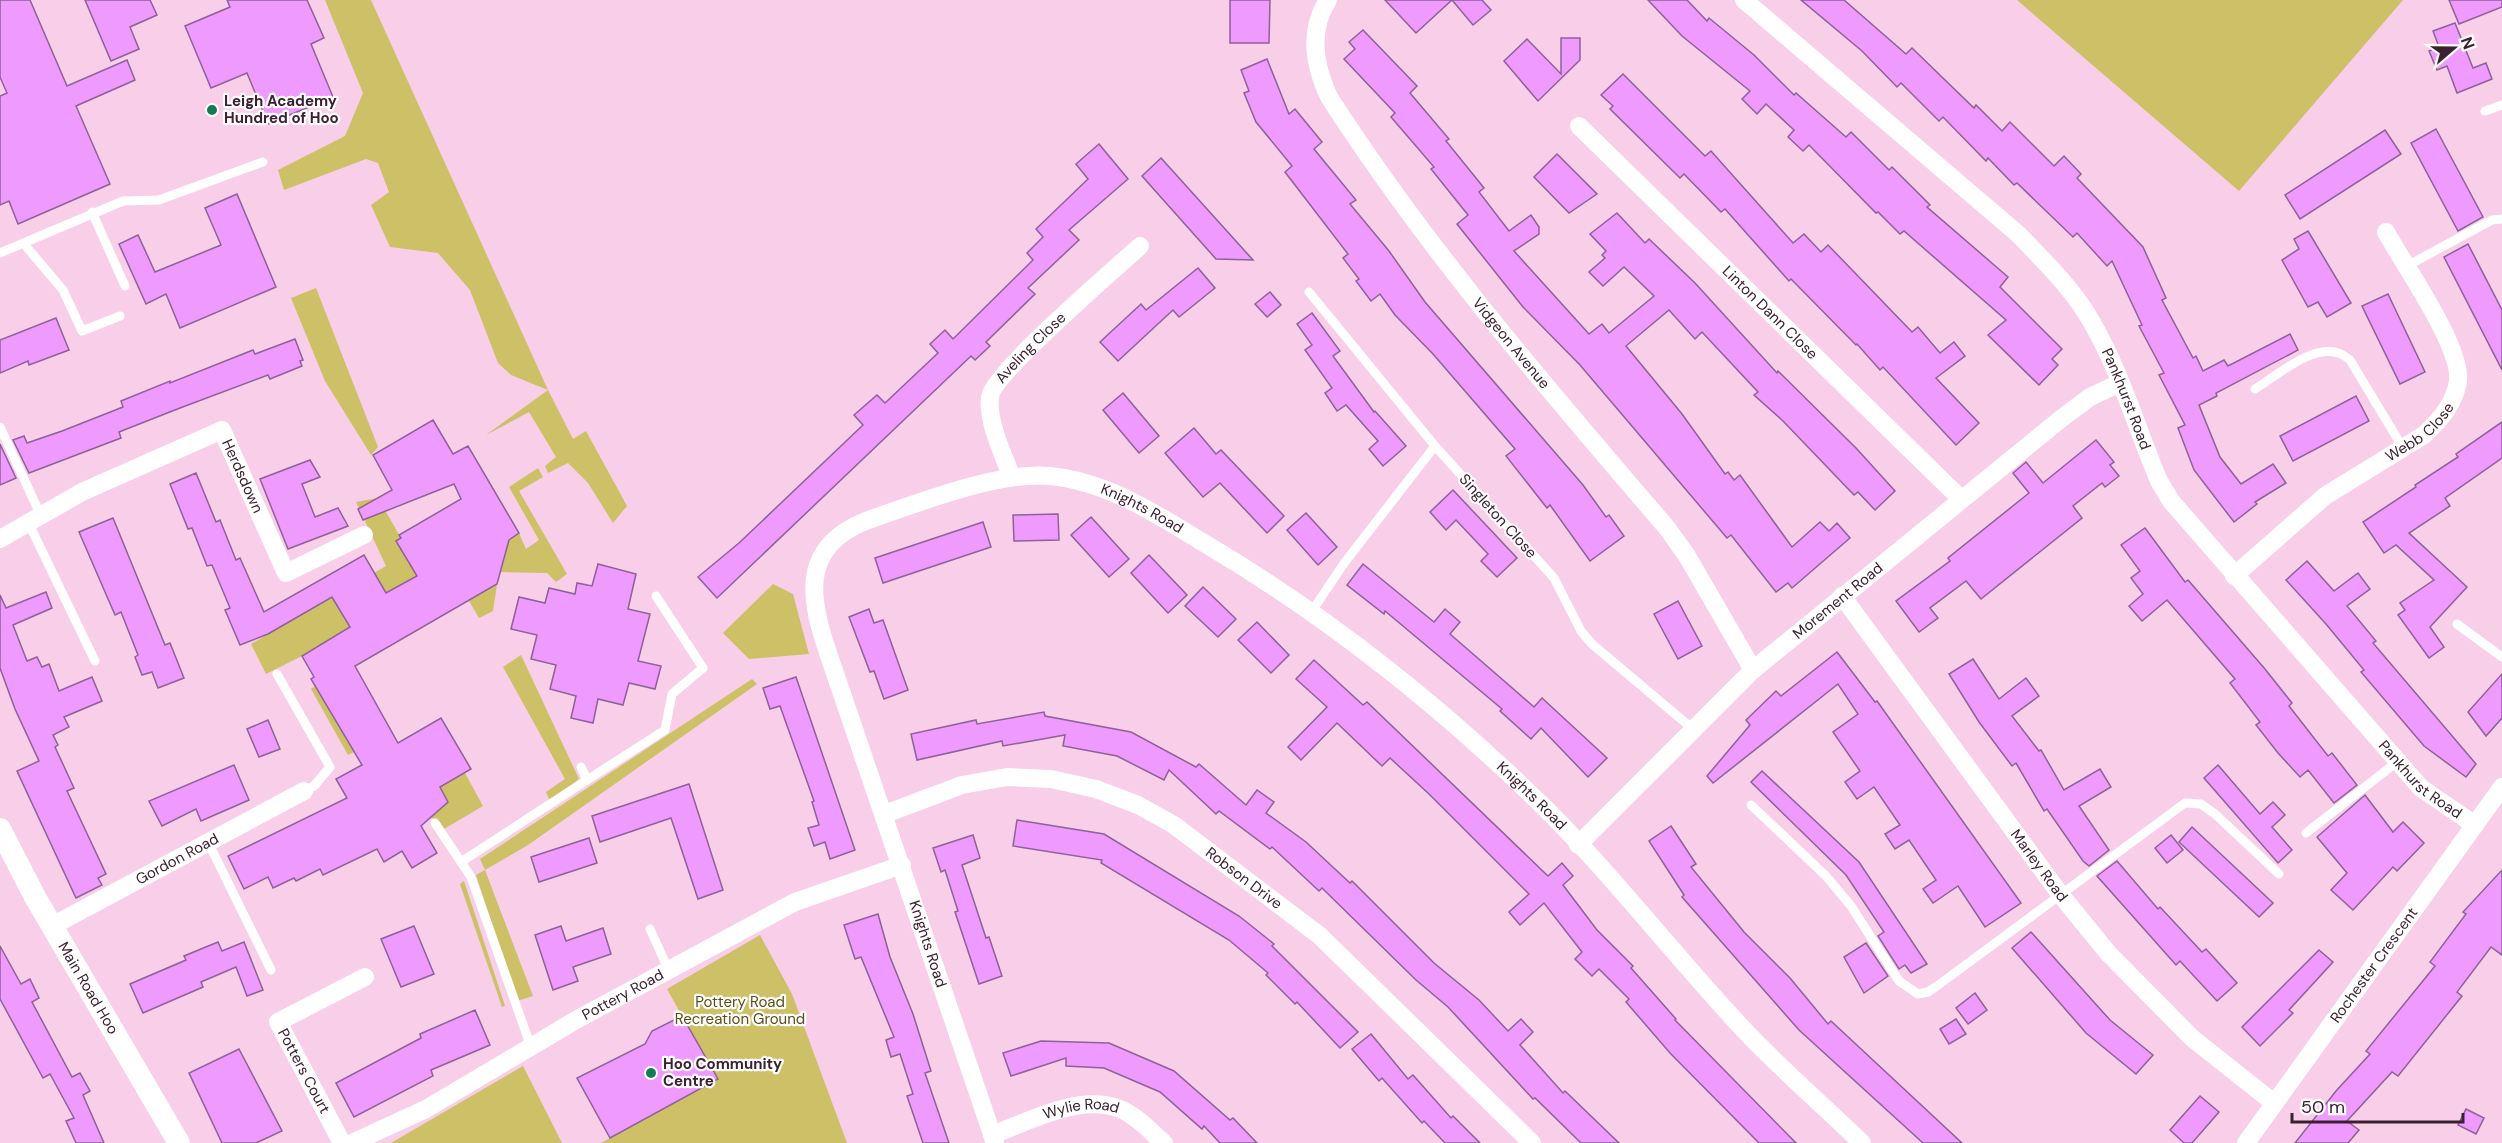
<svg xmlns="http://www.w3.org/2000/svg" width="2502" height="1143" viewBox="0 0 2502 1143" font-family="'DM Sans',sans-serif">
	<style>
		.green { fill: #cdc067 }
		.building { fill: #ef9aff; stroke: #8e6197; stroke-width: 1.5 }
		.lines { fill: none; stroke-linecap: round; stroke-linejoin: round }
		.service { stroke: #fff; stroke-width: 9 }
		.minor { stroke: #fff; stroke-width: 18 }
		.tertiary { stroke: #fff; stroke-width: 22 }
		.poi-dot { fill: #167b54; stroke: #fdfdfd; stroke-width: 2 }
		.labels { text-anchor: middle; dominant-baseline: central; stroke-width: 4.5; stroke-linejoin: round; paint-order: stroke }
		.poi-label { font-size: 15px; font-weight: bold; fill: #3b2031; stroke: #fdfdfd; text-anchor: start }
		.street-label { font-size: 15px; fill: #3b2031; stroke: #fdfdfd }
		.park-label { font-size: 15px; fill: #584f14; stroke: #fdfdfd }
	</style>
	<rect width="100%" height="100%" fill="#f8cee8"/>
	<g class="green">
		<polygon points="325,0 371,0 548,390 573,439 586,431 627,506 613,523 588,483 568,463 548,473 545,466 556,457 529,412 486,435 548,390 511,375 498,363 470,290 438,253 390,247 371,205 389,192 378,163 366,159 284,190 278,170 345,136 363,93"/>
		<polygon points="2017,0 2403,0 2239,191"/>
		<polygon points="316,288 378,447 371,455 325,381 291,298"/>
		<polygon points="538,468 543,477 519,491 567,574 556,582 547,573 501,572 509,540 519,533 526,549 539,540 509,487"/>
		<polygon points="378,498 401,538 396,541 407,559 427,570 344,617 350,627 302,656 266,674 251,644 386,566 356,502"/>
		<polygon points="497,584 493,611 479,618 469,601"/>
		<polygon points="773,584 793,594 809,654 749,659 723,633"/>
		<polygon points="521,655 579,779 550,801 546,792 565,779 503,667"/>
		<polygon points="752,679 757,684 528,845 485,870 533,996 517,1001 476,875 485,870 480,859"/>
		<polygon points="315,686 354,752 348,755 311,689"/>
		<polygon points="465,773 483,806 444,829 437,819 430,818 448,802 440,787"/>
		<polygon points="464,881 505,1006 502,1007 460,884"/>
		<polygon points="760,935 792,994 847,1143 601,1143 717,1079 667,989"/>
		<polygon points="523,1066 562,1143 391,1143"/>
	</g>
	<g class="building">
		<polygon points="0,0 30,0 67,86 127,60 135,80 76,106 110,184 18,224 9,201 0,205 0,96 7,93 0,77"/>
		<polygon points="85,0 150,0 157,15 130,27 139,49 111,61"/>
		<polygon points="227,0 307,0 324,38 311,44 333,97 268,124 247,73 211,88 185,26 230,7"/>
		<polygon points="1230,0 1270,0 1269,43 1230,43"/>
		<polygon points="1385,0 1482,0 1491,10 1473,25 1452,0 1416,33"/>
		<polygon points="1648,0 1687,0 1707,21 1709,18 1754,55 1794,95 1796,93 1846,137 1851,132 1889,170 1892,167 1930,205 1927,207 2008,277 2000,287 2062,349 2052,359 2058,365 2039,385 1988,335 2006,320 1904,231 1900,234 1878,212 1876,213 1809,145 1803,151 1788,137 1794,130 1766,104 1757,114 1742,99 1750,91 1682,36"/>
		<polygon points="1801,0 1844,0 1906,54 1912,48 1974,108 1976,105 2002,131 2010,122 2054,166 2064,156 2081,174 2077,178 2143,247 2166,298 2162,300 2193,358 2196,356 2203,371 2224,360 2228,366 2290,334 2298,350 2216,393 2217,396 2199,405 2220,457 2241,484 2273,464 2286,483 2255,502 2257,504 2234,522 2194,470 2178,428 2185,425 2159,375 2164,373 2139,326 2142,325 2112,261 2107,266 2077,233 2073,237 2017,183 2014,185 1988,158 1986,161 1943,117 1939,121 1901,83 1897,87 1862,51"/>
		<polygon points="2449,0 2502,0 2502,7 2459,24"/>
		<polygon points="2455,23 2473,68 2486,63 2492,79 2457,93 2447,66 2437,70 2429,51 2439,47 2433,31"/>
		<polygon points="1363,30 1417,86 1410,93 1449,139 1446,141 1484,188 1479,192 1509,231 1531,215 1539,227 1539,234 1514,251 1589,334 1602,324 1609,333 1654,296 1624,267 1603,286 1589,272 1605,258 1602,255 1606,251 1590,234 1617,213 1645,243 1649,239 1695,283 1777,373 1778,371 1856,448 1895,491 1875,510 1858,492 1854,495 1783,421 1754,395 1758,392 1702,332 1695,339 1669,310 1626,346 1682,414 1725,474 1728,472 1734,480 1740,475 1792,547 1820,522 1829,531 1837,523 1850,538 1792,588 1788,583 1776,592 1731,535 1727,538 1580,365 1523,307 1457,224 1468,215 1431,169 1434,167 1391,117 1395,113 1344,59 1355,49 1349,42"/>
		<polygon points="1561,38 1580,38 1580,60 1538,101 1504,61 1527,39 1561,74"/>
		<polygon points="1267,59 1289,114 1295,109 1322,142 1314,149 1356,200 1350,204 1389,251 1425,302 1583,485 1606,517 1609,515 1624,536 1590,561 1550,505 1547,508 1506,456 1515,449 1433,354 1395,315 1380,294 1371,301 1356,281 1359,279 1343,258 1348,254 1285,172 1292,166 1256,122 1244,93 1249,91 1241,70"/>
		<polygon points="1623,74 1705,156 1711,151 1793,243 1804,234 1821,252 1828,245 1912,332 1918,327 1940,353 1954,342 1965,356 1936,378 1979,423 1956,445 1883,367 1880,370 1857,344 1856,345 1791,279 1789,281 1725,209 1721,212 1684,174 1680,178 1610,109 1613,106 1601,95"/>
		<polygon points="2436,129 2483,217 2458,231 2411,143"/>
		<polygon points="2385,130 2401,154 2300,219 2285,195"/>
		<polygon points="1099,144 1128,179 1069,230 1079,240 1028,288 1035,294 986,342 990,346 975,360 971,356 717,598 698,577 739,543 863,425 854,415 877,395 885,403 938,353 930,344 945,330 953,339 1033,260 1027,253 1043,237 1036,229 1088,179 1076,164"/>
		<polygon points="1557,154 1597,194 1569,213 1534,177"/>
		<polygon points="1161,158 1253,260 1216,259 1142,176"/>
		<polygon points="237,194 276,287 180,328 166,294 146,304 119,244 138,235 155,272 221,245 205,208"/>
		<polygon points="2308,231 2351,303 2327,317 2318,302 2308,307 2282,260 2299,249 2294,239"/>
		<polygon points="2468,244 2502,310 2502,370 2444,257"/>
		<polygon points="1198,268 1215,288 1179,317 1173,310 1118,361 1100,342 1141,304 1146,310"/>
		<polygon points="1270,292 1281,305 1267,317 1255,304"/>
		<polygon points="2388,294 2425,372 2400,384 2362,306"/>
		<polygon points="1312,313 1340,351 1333,356 1374,412 1375,411 1406,446 1383,466 1369,449 1378,441 1346,405 1337,411 1325,393 1332,388 1305,350 1312,345 1297,324"/>
		<polygon points="56,318 69,350 29,365 28,361 0,373 0,340"/>
		<polygon points="295,339 303,360 300,361 302,366 270,379 268,375 180,408 119,432 121,438 29,473 13,440 24,436 27,443 62,431 123,407 121,401 170,381 170,383 253,350 255,354"/>
		<polygon points="1123,393 1159,436 1139,453 1103,410"/>
		<polygon points="2356,396 2369,421 2293,461 2280,436"/>
		<polygon points="433,420 453,454 468,446 519,533 509,540 497,584 355,666 398,743 441,718 471,769 440,787 448,802 421,826 437,853 412,868 402,851 384,862 377,849 323,875 320,869 296,881 294,878 273,888 268,877 244,889 228,856 347,798 336,779 362,765 311,679 314,677 302,656 350,627 332,597 268,634 240,645 225,610 230,608 212,565 207,566 192,528 188,529 170,484 196,473 216,522 220,520 236,560 240,558 264,612 364,555 386,593 417,576 396,541 401,538 399,535 461,499 454,484 363,520 358,509 392,490 373,455"/>
		<polygon points="2502,422 2502,458 2445,498 2450,506 2409,533 2467,587 2430,627 2444,647 2429,658 2398,615 2405,610 2400,603 2434,580 2396,545 2384,553 2363,522 2416,487 2415,485 2458,457 2456,454"/>
		<polygon points="1194,428 1216,454 1221,450 1284,516 1267,533 1220,483 1203,497 1165,453"/>
		<polygon points="2096,440 2114,462 2110,465 2119,476 2105,487 2102,483 2073,506 2082,518 1981,599 1966,581 1930,608 1938,618 1919,632 1896,601 1950,561 1948,558 2029,493 2013,473 2026,462 2043,483"/>
		<polygon points="0,444 16,478 0,485"/>
		<polygon points="310,460 320,477 302,484 315,517 338,508 348,526 288,549 260,479"/>
		<polygon points="1453,490 1517,558 1497,577 1481,561 1488,554 1456,520 1446,530 1430,512"/>
		<polygon points="1306,513 1337,547 1318,565 1287,530"/>
		<polygon points="1058,514 1059,540 1014,541 1013,515"/>
		<polygon points="1091,517 1129,559 1109,577 1071,535"/>
		<polygon points="113,518 165,645 170,643 184,678 158,688 152,672 142,675 135,657 138,655 121,612 115,615 79,532"/>
		<polygon points="983,522 991,547 883,583 875,558"/>
		<polygon points="2145,528 2185,582 2188,580 2265,669 2292,703 2289,706 2328,756 2332,753 2357,785 2334,803 2308,770 2300,777 2278,753 2256,725 2260,722 2230,683 2235,679 2167,600 2142,621 2129,606 2143,594 2131,578 2140,571 2121,545"/>
		<polygon points="1149,555 1187,595 1168,613 1131,573"/>
		<polygon points="2307,561 2334,591 2358,573 2370,589 2347,606 2376,641 2373,643 2476,764 2466,777 2424,746 2361,672 2364,670 2326,624 2286,580"/>
		<polygon points="598,564 636,574 628,609 650,614 638,661 661,666 655,689 629,683 623,705 598,699 593,723 571,718 576,696 550,689 556,665 531,659 537,635 511,629 519,597 545,603 549,588 575,594 577,583 592,586"/>
		<polygon points="1363,564 1434,622 1445,609 1460,622 1450,634 1534,707 1542,698 1607,758 1588,777 1541,728 1531,739 1500,711 1502,709 1385,611 1384,614 1347,585"/>
		<polygon points="1203,587 1236,619 1218,637 1185,606"/>
		<polygon points="46,592 52,608 13,625 27,661 37,657 42,667 49,664 59,691 92,677 102,701 64,717 69,727 53,735 58,745 55,747 74,788 67,791 106,874 98,878 102,885 76,898 17,771 39,761 15,709 0,668 0,595 6,608"/>
		<polygon points="1678,601 1702,646 1678,659 1654,614"/>
		<polygon points="869,609 874,623 883,620 908,690 884,699 874,671 870,672 849,617"/>
		<polygon points="1257,622 1289,655 1271,673 1238,640"/>
		<polygon points="1837,652 1875,702 1877,701 2021,903 1985,927 1958,886 1933,903 1923,889 1936,880 1909,840 1895,849 1885,834 1900,825 1874,787 1857,799 1845,782 1860,771 1833,732 1858,714 1838,684 1713,783 1707,776 1750,725 1746,720 1776,691 1781,696"/>
		<polygon points="1973,659 1999,699 2026,678 2039,696 2012,716 2039,751 2041,750 2064,790 2100,769 2111,787 2079,806 2109,850 2089,866 2083,861 2047,809 2044,811 2016,763 2012,766 1979,722 1949,674"/>
		<polygon points="1314,660 1363,705 1367,702 1548,876 1562,863 1573,876 1563,885 1597,930 1633,966 1631,968 1676,1019 1675,1020 1796,1143 1759,1143 1670,1053 1626,1002 1629,999 1599,969 1592,976 1575,959 1582,952 1544,903 1520,925 1509,912 1529,894 1429,794 1390,758 1382,766 1337,723 1301,760 1288,747 1327,707 1296,679"/>
		<polygon points="2502,674 2502,718 2486,736 2468,712"/>
		<polygon points="796,677 855,850 830,859 825,842 814,846 808,828 819,825 812,802 814,801 780,706 770,709 763,688"/>
		<polygon points="1044,712 1045,716 1131,732 1196,767 1199,764 1246,805 1257,790 1274,802 1266,813 1306,842 1350,883 1352,881 1434,963 1479,1000 1508,1031 1521,1019 1533,1032 1520,1045 1563,1093 1565,1091 1619,1143 1581,1143 1535,1098 1533,1099 1448,1007 1416,980 1322,888 1319,891 1272,847 1270,849 1219,811 1216,814 1169,770 1164,780 1117,756 1063,746 1065,735 1003,746 1002,741 917,760 911,734 976,720 977,724"/>
		<polygon points="268,720 280,749 259,757 247,729"/>
		<polygon points="234,765 249,800 201,821 196,809 162,826 149,801"/>
		<polygon points="2218,765 2260,814 2273,802 2285,815 2272,827 2292,850 2278,863 2204,778"/>
		<polygon points="1762,771 1859,862 1927,964 1911,973 1905,965 1899,969 1878,936 1884,932 1846,875 1751,782"/>
		<polygon points="689,784 723,890 698,899 671,818 600,842 592,816"/>
		<polygon points="2365,795 2393,832 2403,822 2424,843 2397,871 2393,867 2353,910 2331,890 2347,873 2317,837"/>
		<polygon points="1017,820 1104,834 1239,916 1274,944 1272,946 1358,1032 1340,1048 1297,1002 1295,1004 1266,975 1268,973 1229,940 1101,863 1102,860 1013,846"/>
		<polygon points="1671,826 1696,864 1691,867 1744,932 1790,978 1828,1024 1831,1021 1962,1143 1923,1143 1799,1030 1682,897 1684,895 1649,841"/>
		<polygon points="2192,827 2273,903 2259,917 2179,842"/>
		<polygon points="973,835 980,858 962,865 986,938 989,937 1002,976 979,984 955,912 958,911 945,870 941,872 933,848"/>
		<polygon points="2171,835 2183,850 2167,863 2155,848"/>
		<polygon points="589,838 597,863 539,882 531,857"/>
		<polygon points="2117,861 2158,909 2160,907 2202,952 2206,949 2237,983 2217,1001 2180,961 2176,965 2097,876"/>
		<polygon points="2502,870 2502,955 2491,947 2457,992 2462,996 2398,1076 2392,1072 2347,1121 2359,1130 2348,1143 2295,1143 2336,1091 2370,1054 2366,1051 2435,966 2430,962 2466,914 2463,912"/>
		<polygon points="878,914 890,957 913,1014 931,1071 925,1073 949,1143 923,1143 907,1096 913,1094 900,1054 891,1057 886,1040 894,1037 861,957 855,959 844,925"/>
		<polygon points="414,926 434,974 401,987 381,939"/>
		<polygon points="561,926 566,941 603,928 611,954 573,967 578,981 553,990 535,935"/>
		<polygon points="2031,932 2110,1020 2153,1055 2136,1074 2086,1033 2012,948"/>
		<polygon points="218,942 222,951 244,942 263,990 247,996 236,967 201,982 203,987 143,1013 130,984 186,960 184,956"/>
		<polygon points="1866,943 1888,976 1864,993 1844,957"/>
		<polygon points="0,946 21,984 30,979 39,998 32,1002 72,1077 80,1073 90,1091 83,1095 104,1143 76,1143 66,1121 74,1118 50,1074 43,1078 0,999"/>
		<polygon points="2319,950 2333,962 2289,1010 2293,1013 2260,1046 2242,1027"/>
		<polygon points="1975,993 1987,1010 1968,1024 1956,1008"/>
		<polygon points="475,1010 490,1045 431,1070 433,1076 354,1117 336,1083 421,1038 420,1034"/>
		<polygon points="682,1016 718,1079 610,1138 577,1078 645,1044 652,1031"/>
		<polygon points="1956,1019 1966,1034 1949,1044 1940,1029"/>
		<polygon points="1371,1034 1408,1079 1413,1075 1451,1118 1453,1116 1480,1143 1445,1143 1424,1121 1422,1123 1382,1078 1379,1081 1352,1049"/>
		<polygon points="1041,1041 1109,1043 1174,1071 1230,1120 1233,1118 1257,1143 1220,1143 1204,1126 1202,1129 1160,1092 1104,1068 1066,1066 1066,1058 1011,1076 1003,1053"/>
		<polygon points="239,1049 282,1131 256,1143 222,1143 189,1073"/>
		<polygon points="2200,1096 2219,1112 2192,1143 2184,1143 2170,1130"/>
		<polygon points="2466,1109 2484,1118 2476,1134 2458,1125"/>
	</g>
	<g class="lines">
		<g class="service">
			<polyline points="2485,111 2502,105"/>
			<polyline points="92,212 125,286"/>
			<polyline points="24,244 63,290 82,331 120,316"/>
			<polyline points="0,253 123,201 159,200 263,162"/>
			<polyline points="2405,267 2492,220 2502,219"/>
			<polyline points="1309,292 1435,446 1554,578 1581,631 1592,644 1694,730"/>
			<path d="M2255,389C2280,374 2322,334 2350,360L2403,448"/>
			<polyline points="0,427 41,516"/>
			<polyline points="29,524 95,661"/>
			<polyline points="1312,611 1345,562 1435,446"/>
			<polyline points="2457,624 2502,657"/>
			<polyline points="277,674 330,767 314,786 304,791"/>
			<polyline points="587,780 665,730 672,694 703,668 656,596"/>
			<polyline points="1751,805 1826,876 1851,906 1899,981 1918,994 1928,992 1937,986 2185,803 2201,804 2215,814 2279,874"/>
			<polyline points="435,823 471,877 531,1047"/>
			<polyline points="2306,833 2397,762"/>
			<polyline points="208,842 271,970"/>
			<polyline points="461,862 587,780 581,767"/>
			<polyline points="650,929 669,971"/>
		</g>
		<g class="minor">
			<path id="s1" d="M1328,0C1308,31 1314,65 1329,97C1428,251 1548,389 1667,528L1687,556L1753,670"/>
			<path id="s2" d="M1744,0L2018,234C2042,259 2066,282 2085,311C2118,363 2135,424 2159,481L2171,501L2421,788L2475,825"/>
			<path id="s3" d="M1579,126L1961,499"/>
			<path id="s4" d="M1011,476C1003,453 987,422 990,397C993,373 1115,269 1140,246"/>
			<path id="s5" d="M0,539L82,492L222,430L286,573L364,535"/>
			<path id="s6" d="M2234,576L2325,496L2424,435C2440,420 2455,403 2458,381C2462,347 2404,265 2386,232"/>
			<path id="s7" d="M1842,596L2060,894L2108,953L2192,1038L2274,1103"/>
			<path id="s8" d="M885,814L962,785L1007,777L1051,779L1096,789L1138,805L1174,825L1320,936L1532,1143"/>
			<path id="s9" d="M1578,845L1753,670L2062,418L2090,397L2120,383"/>
			<path id="s10" d="M52,926L304,791"/>
			<path id="s11" d="M992,1135C1030,1121 1080,1093 1120,1109C1136,1115 1151,1132 1164,1143"/>
			<polyline points="342,1143 278,1022 365,977"/>
			<path id="s12" d="M352,1143L426,1109L576,1020L795,902L902,865"/>
			<path id="s13" d="M995,1143L840,688C817,619 783,549 874,518C923,501 1001,471 1050,476C1110,482 1159,516 1209,546C1333,620 1444,709 1547,810C1617,880 1678,960 1746,1032C1783,1071 1824,1106 1862,1143"/>
			<path id="s14" d="M2246,1143L2502,787"/>
		</g>
		<path class="tertiary" id="s15" d="M0,829L35,897L179,1143"/>
	</g>
	<g class="poi-dot">
		<circle cx="212" cy="110" r="6"/>
		<circle cx="651" cy="1073" r="6"/>
	</g>
	<g class="labels">
		<g class="poi-label">
			<text x="224" y="101">Leigh Academy<tspan x="224" dy="17">Hundred of Hoo</tspan></text>
			<text x="663" y="1064">Hoo Community<tspan x="663" dy="17">Centre</tspan></text>
		</g>
		<g class="street-label">
			<text stroke="none"><textPath href="#s3" startOffset="267">Linton Dann Close</textPath></text>
			<text stroke="none"><textPath href="#s1" startOffset="408">Vidgeon Avenue</textPath></text>
			<text stroke="none"><textPath href="#s4" startOffset="147">Aveling Close</textPath></text>
			<text stroke="none"><textPath href="#s2" startOffset="560">Pankhurst Road</textPath></text>
			<text stroke="none"><textPath href="#s6" startOffset="236">Webb Close</textPath></text>
			<text stroke="none"><textPath href="#s5" startOffset="298">Herdsdown</textPath></text>
			<text stroke="none"><textPath href="#s13" startOffset="964">Knights Road</textPath></text>
			<text transform="translate(1498 516) rotate(48)">Singleton Close</text>
			<text stroke="none"><textPath href="#s9" startOffset="357">Morement Road</textPath></text>
			<text stroke="none"><textPath href="#s2" startOffset="1046">Pankhurst Road</textPath></text>
			<text stroke="none"><textPath href="#s13" startOffset="1450">Knights Road</textPath></text>
			<text stroke="none"><textPath href="#s10" startOffset="142">Gordon Road</textPath></text>
			<text stroke="none"><textPath href="#s7" startOffset="334">Marley Road</textPath></text>
			<text stroke="none"><textPath href="#s8" startOffset="392">Robson Drive</textPath></text>
			<text transform="translate(928 944) rotate(72)">Knights Road</text>
			<text stroke="none"><textPath href="#s14" startOffset="219">Rochester Crescent</textPath></text>
			<text stroke="none"><textPath href="#s15" startOffset="182">Main Road Hoo</textPath></text>
			<text stroke="none"><textPath href="#s12" startOffset="309">Pottery Road</textPath></text>
			<text transform="translate(304 1071) rotate(62)">Potters Court</text>
			<text stroke="none"><textPath href="#s11" startOffset="94">Wylie Road</textPath></text>
		</g>
		<g class="park-label">
			<text x="740" y="1002">Pottery Road<tspan x="740" dy="17">Recreation Ground</tspan></text>
		</g>
	</g>
	<g transform="translate(2454 48) rotate(70)" stroke="#fdfdfd" stroke-width="4.5" paint-order="stroke">
	<path d="M0-4.5L10 22L0 15L-10 22Z" fill="#3b2031"/>
	<text y="-9" font-size="16" font-weight="bold" text-anchor="middle" fill="#3b2031">N</text>
	</g>
	<path d="M2292 1113v9h171v-9" fill="none" stroke="#3b2031" stroke-width="3"/>
	<text x="2301" y="1113" font-size="18" fill="#3b2031" stroke="#fdfdfd" stroke-width="4.5" paint-order="stroke">50 m</text>
</svg>
